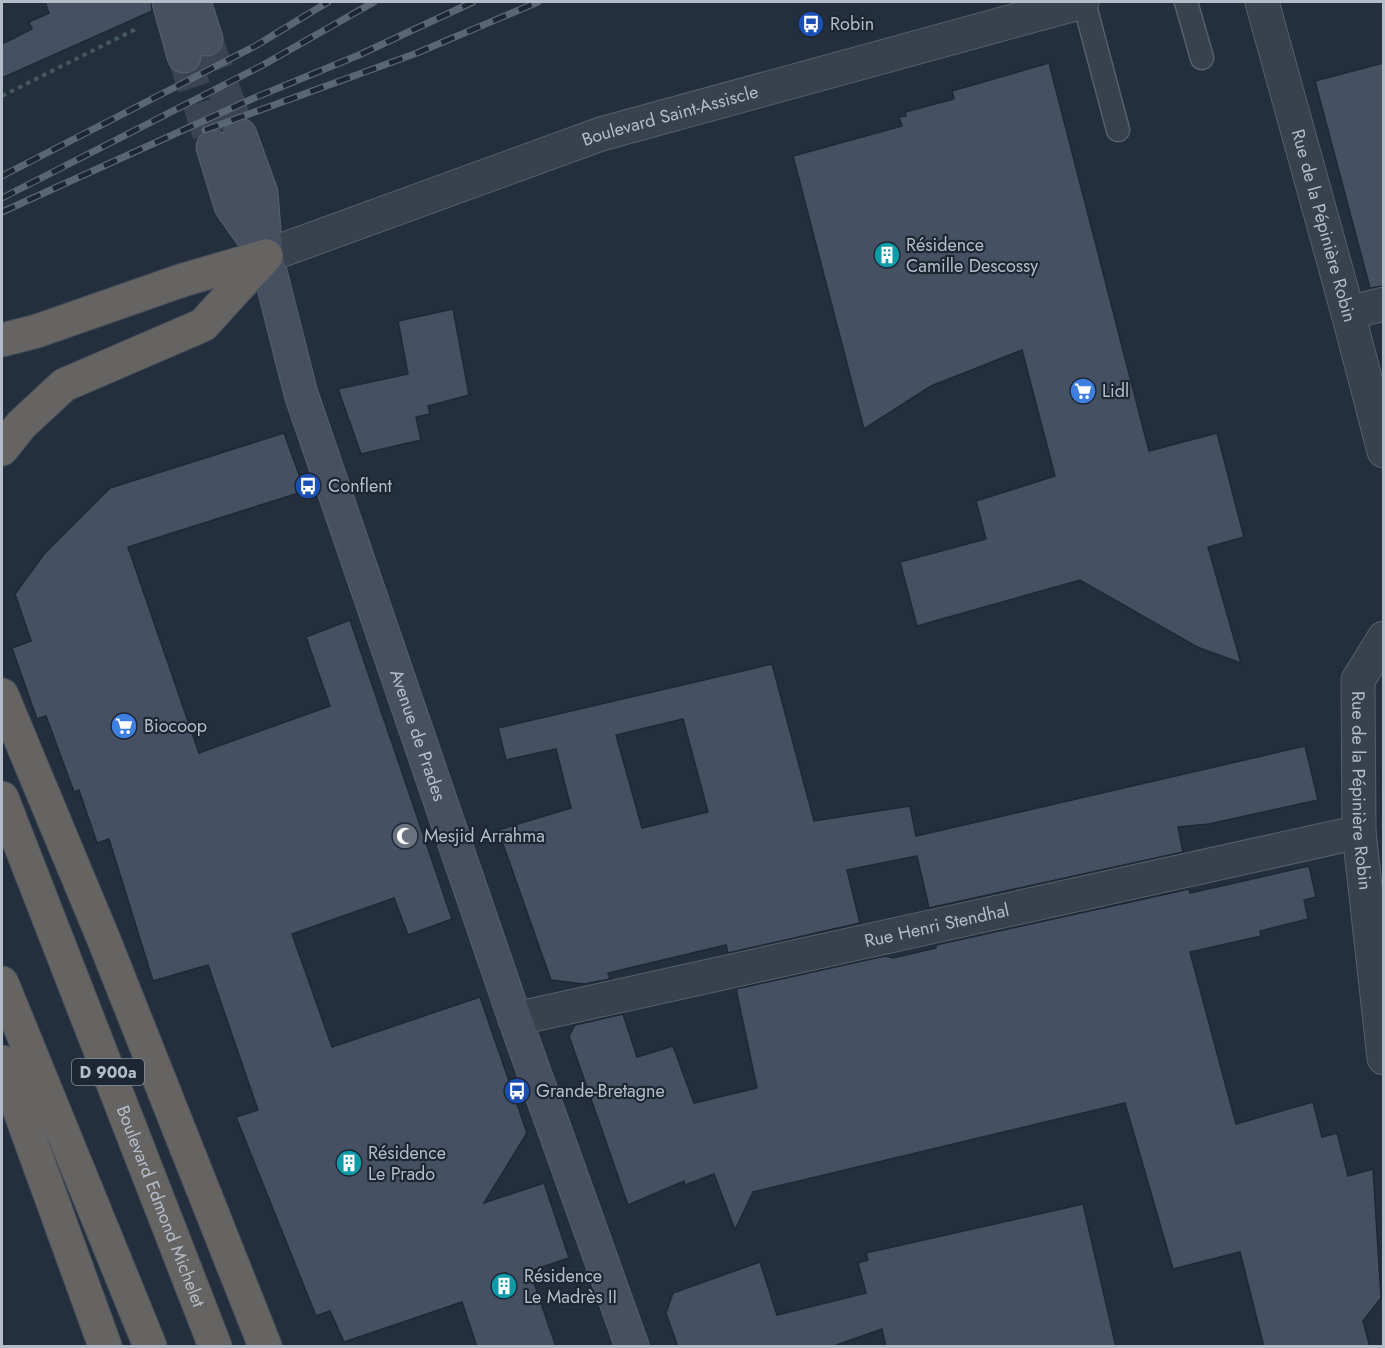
<svg xmlns="http://www.w3.org/2000/svg" width="1385" height="1348" viewBox="0 0 1385 1348" font-family="Jost,sans-serif">
	<style>
		.building { fill: #455162; stroke: #1f2835; stroke-width: 1.5; fill-rule: evenodd }
		.lines { fill: none; stroke-linecap: round; stroke-linejoin: round }
		.secondary-tunnel { stroke: #3a4453; stroke-width: 33; stroke-dasharray: 33 16; stroke-linecap: butt }
		.service-casing { stroke: #565f6c; stroke-width: 25 }
		.minor-casing { stroke: #565f6c; stroke-width: 35 }
		.tertiary-casing { stroke: #565f6c; stroke-width: 35 }
		.secondary-casing { stroke: #565f6c; stroke-width: 35 }
		.trunk-casing { stroke: #434c59; stroke-width: 35 }
		.path { stroke: #44595c; stroke-width: 4; stroke-dasharray: 4.5 4.5; stroke-linecap: butt }
		.service { stroke: #38414e; stroke-width: 22 }
		.minor { stroke: #38414e; stroke-width: 33 }
		.tertiary { stroke: #38414e; stroke-width: 33 }
		.secondary { stroke: #465061; stroke-width: 33 }
		.trunk { stroke: #656462; stroke-width: 33 }
		.rail-casing { stroke: #5a6575; stroke-width: 7 }
		.rail { stroke: #1d2633; stroke-width: 4.5; stroke-dasharray: 14; stroke-linecap: butt }
		.labels { text-anchor: middle; dominant-baseline: central; stroke-width: 4.5; stroke-linejoin: round; paint-order: stroke }
		.shield { fill: #1d2633; stroke: #878f9c; stroke-width: 1.5 }
		.shield-label { font-size: 16px; font-weight: bold; fill: #b4bcc9 }
		.poi-label { font-size: 18px; fill: #b4bcc9; stroke: #1d2633; text-anchor: start }
		.street-label { font-size: 18px; fill: #b4bcc9; stroke: #1d2633 }
	</style>
	<rect width="100%" height="100%" fill="#242f3e"/>
	<g class="building">
		<polygon points="45,2 151,2 152,11 2,78 2,44 32,29 29,22 49,13"/>
		<polygon points="1049,63 1149,451 1217,433 1244,537 1208,547 1241,663 1197,647 1080,580 917,626 900,562 986,539 976,501 1055,476 1022,350 931,386 864,429 793,156 902,126 899,117 906,116 905,112 954,99 952,91"/>
		<polygon points="1383,63 1383,286 1370,288 1315,81"/>
		<polygon points="453,309 469,395 428,406 430,414 416,417 421,440 361,454 338,389 408,374 398,321"/>
		<polygon points="284,433 305,491 128,547 199,753 330,706 306,637 350,620 452,919 408,935 394,898 292,934 332,1047 480,997 527,1133 484,1203 544,1183 569,1258 530,1271 556,1347 477,1347 462,1302 344,1342 330,1311 316,1316 236,1117 258,1110 208,965 153,981 109,839 97,843 79,790 74,792 46,716 37,719 12,648 31,641 15,594 44,554 110,488"/>
		<path d="M772,664L814,821L910,806L916,836L1305,746L1318,800L1209,824L1178,827L1183,852L929,908L917,856L847,870L860,923L728,953L726,945L608,973L610,979L584,984L551,980L498,830L571,808L556,749L506,760L498,728ZM683,719L708,812L642,828L616,735Z"/>
		<polygon points="1309,866 1316,897 1304,900 1308,919 1260,931 1261,936 1190,952 1236,1124 1313,1102 1322,1137 1337,1133 1348,1176 1373,1169 1381,1298 1363,1321 1370,1347 1264,1347 1240,1252 1173,1269 1125,1103 753,1192 735,1230 714,1174 685,1185 684,1181 628,1205 569,1036 575,1025 623,1014 637,1057 673,1046 694,1103 757,1088 736,989 885,956 893,958 936,948 936,945 1189,889 1190,893"/>
		<polygon points="1083,1204 1116,1347 886,1347 882,1329 831,1347 678,1347 666,1313 673,1293 760,1262 777,1315 866,1293 858,1263 868,1260 866,1253"/>
	</g>
	<g class="lines">
		<g class="secondary-tunnel">
			<polyline points="206,39 240,135"/>
			<polyline points="184,56 213,147"/>
		</g>
		<defs>
			<g id="service">
				<polyline points="1084,2 1118,130"/>
				<polyline points="1186,2 1202,58"/>
			</g>
			<g id="minor">
				<path id="s1" d="M1262,2L1348,313L1384,451"/>
				<polyline points="1348,313 1384,304"/>
				<path id="s2" d="M1384,638L1358,680L1359,832L1384,1058"/>
				<path id="s3" d="M515,1019L1359,832"/>
			</g>
			<g id="tertiary">
				<path id="s4" d="M266,256L601,134L1082,2"/>
			</g>
			<g id="secondary">
				<polyline points="169,2 184,56"/>
				<polyline points="194,2 206,39"/>
				<path id="s5" d="M240,135L261,193L266,256L301,394L515,1019L632,1346"/>
				<polyline points="213,147 231,206 265,254"/>
			</g>
			<g id="trunk">
				<polyline points="2,340 37,331 183,280 266,256"/>
				<polyline points="2,449 21,425 64,385 203,325 266,256"/>
				<polyline points="2,695 104,940 265,1346"/>
				<path id="s6" d="M2,798L215,1346"/>
				<polyline points="2,983 150,1346"/>
				<polyline points="2,1062 105,1346"/>
			</g>
		</defs>
		<use href="#service" class="service-casing"/>
		<use href="#minor" class="minor-casing"/>
		<use href="#tertiary" class="tertiary-casing"/>
		<use href="#secondary" class="secondary-casing"/>
		<use href="#trunk" class="trunk-casing"/>
		<polyline class="path" points="2,96 136,29"/>
		<use href="#service" class="service"/>
		<use href="#minor" class="minor"/>
		<use href="#tertiary" class="tertiary"/>
		<use href="#secondary" class="secondary"/>
		<use href="#trunk" class="trunk"/>
		<defs>
			<g id="rail">
				<polyline points="205,130 417,53 538,2"/>
				<polyline points="2,176 257,45 328,2"/>
				<polyline points="2,198 263,65 374,2"/>
				<polyline points="2,212 254,98 359,55 473,2"/>
			</g>
		</defs>
		<use href="#rail" class="rail-casing"/>
		<use href="#rail" class="rail"/>
	</g>
	<defs>
		<symbol id="bus-disc" viewBox="-11 -11 22 22"><circle r="9.5" fill="#1a4fb4" stroke="#1d2633"/><path d="M-5-6H5V4H4V6H2V4H-2V6H-4V4H-5ZM-3.5-4V0h7V-4ZM-3.5 1.2v1.5H-2V1.2ZM2 1.2v1.5H3.5V1.2Z" fill="#fff"/></symbol>
		<symbol id="building-disc" viewBox="-11 -11 22 22"><circle r="9.5" fill="#0f9aa8" stroke="#1d2633"/><path d="M-4-6H4V6H1V3H-1V6H-4ZM-2.5-4.3h1.7v1.8h-1.7ZM.8-4.3h1.7v1.8H.8ZM-2.5-1h1.7V.8h-1.7ZM.8-1h1.7V.8H.8Z" fill="#fff"/></symbol>
		<symbol id="supermarket-disc" viewBox="-11 -11 22 22"><circle r="9.5" fill="#3f7fe0" stroke="#1d2633"/><path d="M-6-5.5h2.5l.6 2H6L4.5 2H-2.5L-4.4-4H-6ZM-1.5 3.2a1.3 1.3 0 1 0 .1 0ZM3 3.2a1.3 1.3 0 1 0 .1 0Z" fill="#fff"/></symbol>
		<symbol id="mosque-disc" viewBox="-11 -11 22 22"><circle r="9.5" fill="#6b7280" stroke="#1d2633"/><path d="M3.5-4.9A6 6 0 1 0 3.5 4.9A5 5 0 1 1 3.5-4.9Z" fill="#fff"/></symbol>
	</defs>
	<g fill-rule="evenodd">
		<use href="#bus-disc" x="796" y="9" width="30" height="30"/>
		<use href="#building-disc" x="872" y="240" width="30" height="30"/>
		<use href="#supermarket-disc" x="1068" y="376" width="30" height="30"/>
		<use href="#bus-disc" x="293" y="471" width="30" height="30"/>
		<use href="#supermarket-disc" x="109" y="711" width="30" height="30"/>
		<use href="#mosque-disc" x="390" y="821" width="30" height="30"/>
		<use href="#bus-disc" x="502" y="1076" width="30" height="30"/>
		<use href="#building-disc" x="334" y="1148" width="30" height="30"/>
		<use href="#building-disc" x="489" y="1271" width="30" height="30"/>
	</g>
	<g class="labels">
		<rect class="shield" x="72" y="1059" width="72" height="26" rx="4.5"/>
		<g class="shield-label">
			<text x="108" y="1072">D 900a</text>
		</g>
		<g class="poi-label">
			<text x="830" y="24">Robin</text>
			<text x="906" y="245">Résidence<tspan x="906" dy="21">Camille Descossy</tspan></text>
			<text x="1102" y="391">Lidl</text>
			<text x="328" y="486">Conflent</text>
			<text x="144" y="726">Biocoop</text>
			<text x="424" y="836">Mesjid Arrahma</text>
			<text x="536" y="1091">Grande-Bretagne</text>
			<text x="368" y="1153">Résidence<tspan x="368" dy="21">Le Prado</tspan></text>
			<text x="524" y="1276">Résidence<tspan x="524" dy="21">Le Madrès II</tspan></text>
		</g>
		<g class="street-label">
			<text stroke="none"><textPath href="#s4" startOffset="428">Boulevard Saint-Assiscle</textPath></text>
			<text stroke="none"><textPath href="#s1" startOffset="232">Rue de la Pépinière Robin</textPath></text>
			<text stroke="none"><textPath href="#s5" startOffset="628">Avenue de Prades</textPath></text>
			<text stroke="none"><textPath href="#s2" startOffset="160">Rue de la Pépinière Robin</textPath></text>
			<text stroke="none"><textPath href="#s3" startOffset="432">Rue Henri Stendhal</textPath></text>
			<text stroke="none"><textPath href="#s6" startOffset="438">Boulevard Edmond Michelet</textPath></text>
		</g>
	</g>
	<rect width="1385" height="1348" fill="none" stroke="#b4bcc9" stroke-width="6"/>
</svg>
